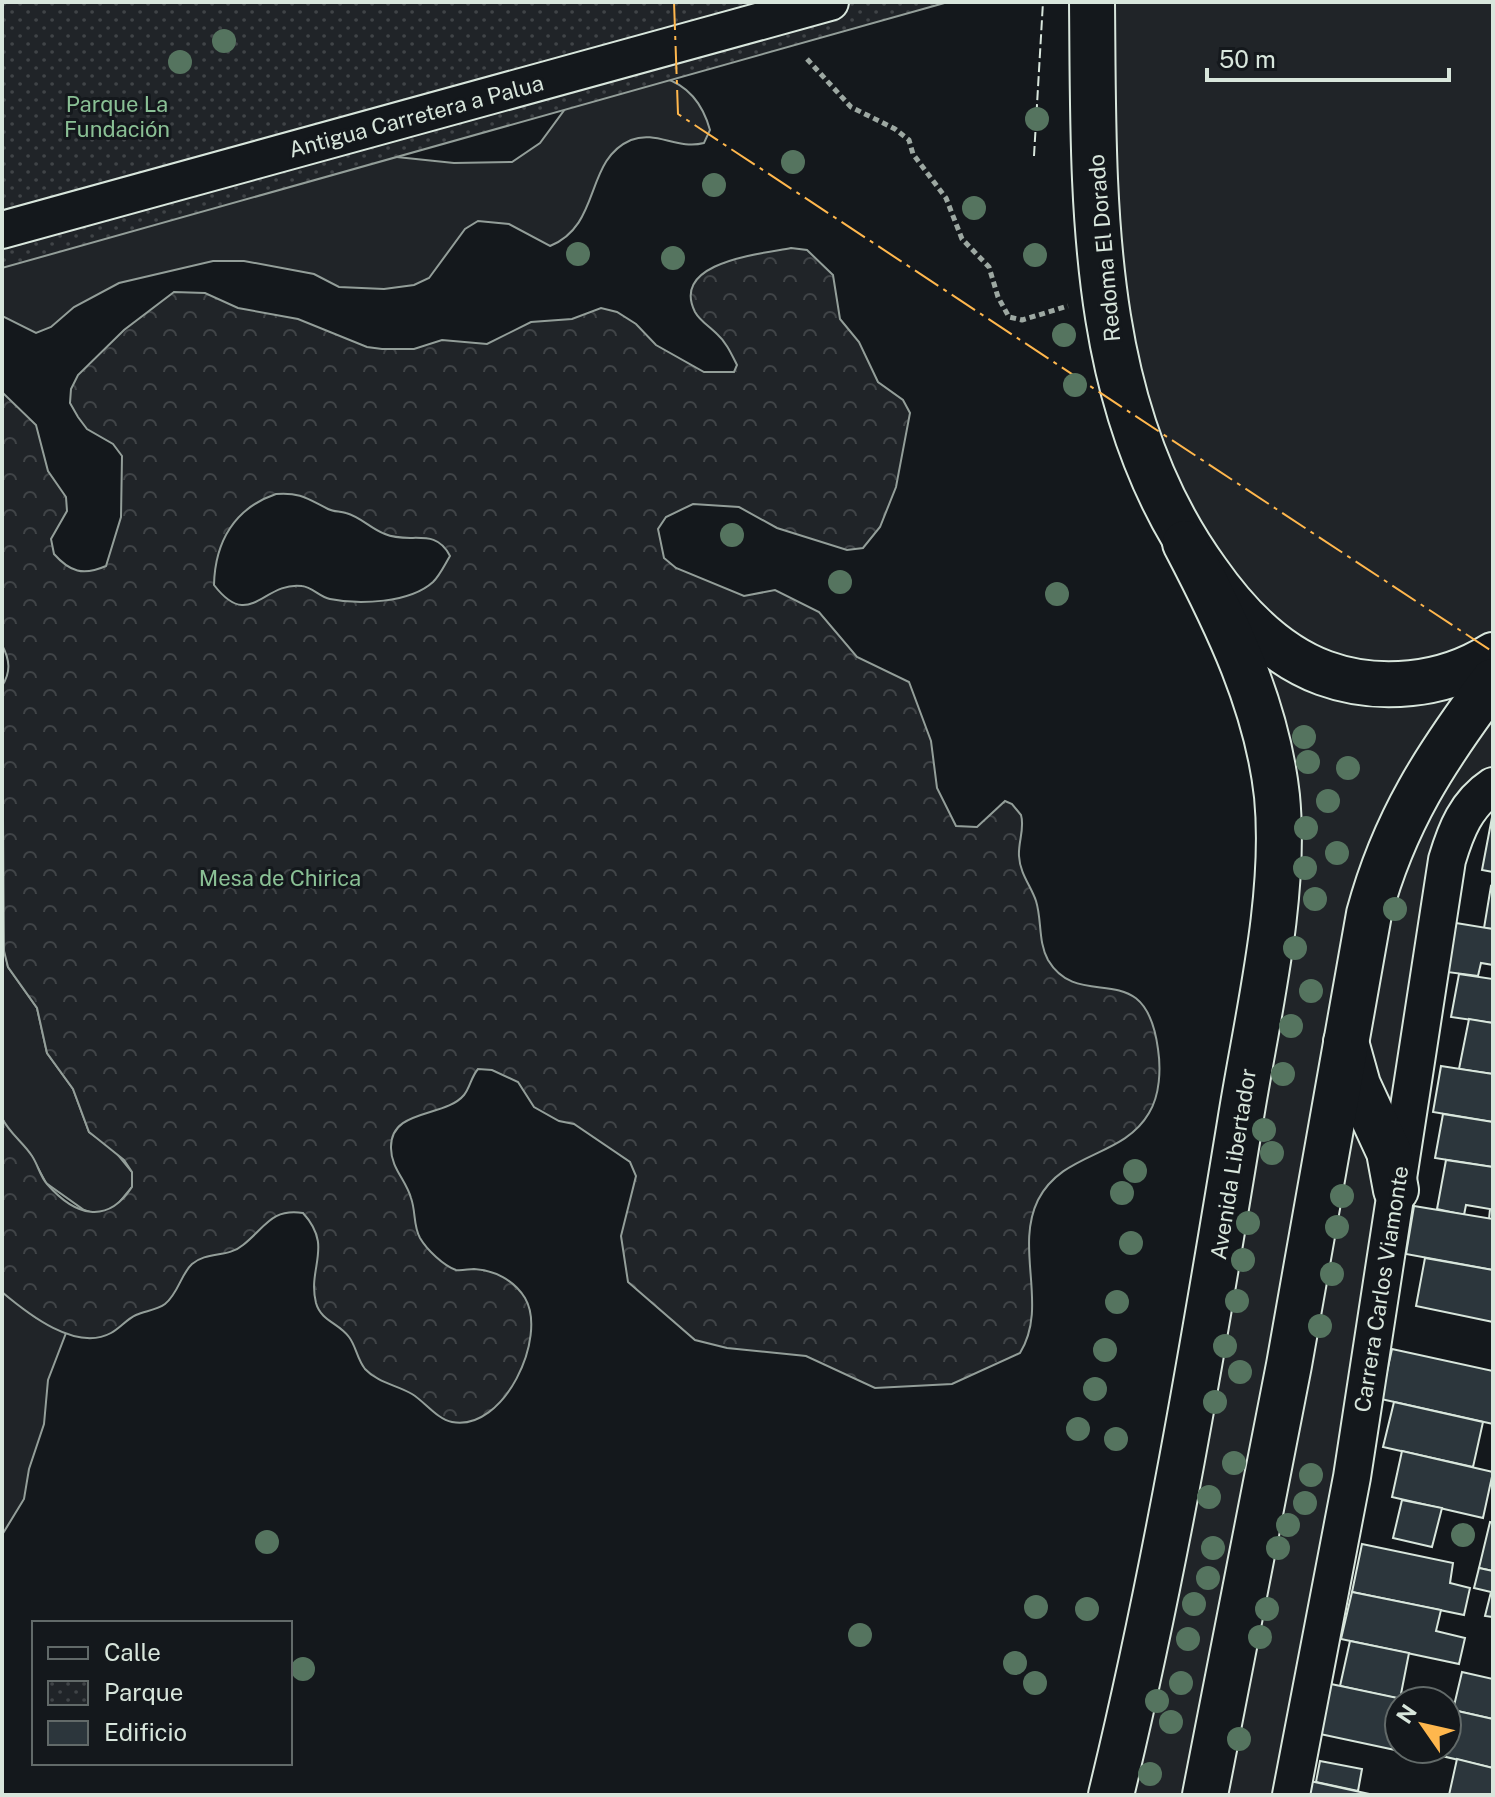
<svg xmlns="http://www.w3.org/2000/svg" width="1495" height="1797" viewBox="0 0 1495 1797" font-family="'Public Sans',sans-serif">
	<style>
		.grass { fill: #202428; stroke: #939e99; stroke-width: 2 }
		.forest { fill: url(#forest-crowns); stroke: #939e99; stroke-width: 2; fill-rule: evenodd }
		.park { fill: url(#park-dots); stroke: #939e99; stroke-width: 2 }
		.building { fill: #2c363c; stroke: #d8e6dc; stroke-width: 2 }
		.lines { fill: none; stroke-linecap: round; stroke-linejoin: round }
		.minor-casing { stroke: #d8e6dc; stroke-width: 40 }
		.major-casing { stroke: #d8e6dc; stroke-width: 48 }
		.path { stroke: #9da8a2; stroke-width: 5; stroke-dasharray: 6 4; stroke-linecap: butt }
		.minor { stroke: #14181c; stroke-width: 36 }
		.major { stroke: #14181c; stroke-width: 44 }
		.fence { stroke: #d8e6dc; stroke-width: 2; stroke-dasharray: 10 4; stroke-linecap: butt }
		.power { stroke: #ffb74d; stroke-width: 2; stroke-dasharray: 28 6 4 6; stroke-linecap: butt }
		.tree { fill: #55745f }
		.labels { text-anchor: middle; dominant-baseline: central; stroke-width: 6; stroke-linejoin: round; paint-order: stroke }
		.park-label { font-size: 22px; fill: #8ac095; stroke: #14181c }
		.street-label { font-size: 22px; fill: #d8e6dc; stroke: #14181c }
	</style>
	<defs>
		<pattern id="forest-crowns" width="20" height="18" patternUnits="userSpaceOnUse" patternTransform="scale(2)"><rect width="20" height="18" fill="#202428"/><path d="M2 6a3 3 0 1 1 6 0M12 15a3 3 0 1 1 6 0" fill="none" stroke="#404447"/></pattern>
		<pattern id="park-dots" width="8" height="8" patternUnits="userSpaceOnUse" patternTransform="scale(2)"><rect width="8" height="8" fill="#202428"/><path d="M2 2h.1M6 6h.1" fill="none" stroke="#404447" stroke-width="1.8" stroke-linecap="round"/></pattern>
	</defs>
	<rect width="100%" height="100%" fill="#14181c"/>
	<g class="grass">
		<polygon points="1101,2 1493,2 1493,644 1441,667 1337,668 1225,582 1131,389"/>
		<path d="M664,78C690,86 703,105 710,130L704,143C677,150 656,130 631,140C584,160 602,225 550,246L509,224L478,221L465,229L429,278L414,285L384,289L339,287L314,274L244,261H213L119,283L74,307L51,327L36,333L2,316V244L368,154L454,163L512,162L540,143L571,101Z"/>
		<polygon points="1230,624 1309,670 1482,664 1451,732 1345,1052 1386,1153 1291,1795 1133,1795 1278,886"/>
		<polygon points="1493,681 1493,786 1472,804 1412,1089 1378,1124 1359,963"/>
		<polygon points="2,937 8,967 37,1008 47,1053 73,1089 89,1132 114,1150 132,1172 132,1187 113,1210 99,1215 84,1210 46,1183 31,1155 9,1133 2,1118"/>
		<polygon points="2,1292 35,1317 66,1333 48,1380 44,1424 29,1469 24,1499 2,1535"/>
	</g>
	<path class="forest" d="M791,248L807,250L833,275L840,319L859,342L878,382L903,400L910,413L896,487L880,527L863,548L847,550L777,528L739,507L693,504L666,517L658,529L664,558L676,568L744,596L775,590L819,612L857,657L909,682L931,741L937,788L956,826L977,827L1005,801L1012,804L1021,815C1025,828 1018,842 1019,856C1020,874 1031,886 1036,901C1042,920 1038,942 1048,960C1081,1015 1145,952 1158,1049C1161,1069 1160,1095 1149,1113C1123,1158 1063,1151 1038,1200C1014,1249 1049,1306 1020,1353L952,1384L875,1388L806,1356L727,1348L695,1340L628,1282L621,1236L636,1176L630,1162L574,1124L559,1121L534,1107L518,1082L492,1070L478,1069C471,1077 470,1088 464,1095C445,1118 390,1108 391,1148C391,1168 406,1180 411,1198C416,1212 413,1225 420,1238C427,1250 444,1266 456,1270C461,1271 469,1269 474,1269C494,1270 514,1280 525,1298C548,1337 504,1432 452,1422C437,1419 425,1402 412,1394C397,1385 378,1383 365,1369C357,1359 356,1346 349,1337C339,1323 321,1321 316,1303C307,1267 334,1247 303,1213C271,1208 265,1228 243,1245C228,1258 207,1251 192,1264C181,1274 178,1294 165,1304C157,1310 145,1311 136,1315C127,1319 120,1328 111,1333C76,1352 28,1314 2,1292V1118C10,1134 23,1142 32,1156C38,1165 40,1176 47,1184C75,1216 107,1225 132,1187V1172L124,1160L89,1132L73,1089L47,1053L37,1008L8,967L4,951L2,686C11,672 10,660 2,645V392L36,425L48,471L66,497L67,511L51,539L54,554C70,572 83,576 106,566L121,517L122,456L113,444L87,429L78,417L70,403L71,389L78,375L124,330L174,292L205,293L238,308L298,319L367,347L382,349H414L442,340L487,344L531,322L572,319L601,308L617,312L636,324L656,345L704,372H734L737,365C731,353 726,342 717,334C709,326 700,321 695,312C670,262 760,254 791,248ZM276,494C300,492 308,499 328,509C334,512 340,511 346,513C361,517 371,529 385,534C410,545 435,526 450,556C445,564 440,575 433,582C410,603 359,605 330,599C320,597 312,587 302,586C263,581 250,632 214,585C215,541 235,508 276,494Z"/>
	<polygon class="park" points="2,2 948,2 2,268"/>
	<g class="building">
		<polygon points="1493,812 1493,872 1482,870"/>
		<polygon points="1491,886 1493,887 1493,929 1484,928"/>
		<polygon points="1456,923 1493,929 1493,965 1481,963 1478,976 1447,972"/>
		<polygon points="1459,974 1493,979 1493,1023 1451,1017"/>
		<polygon points="1469,1019 1493,1023 1493,1074 1459,1069"/>
		<polygon points="1441,1066 1493,1074 1493,1122 1433,1112"/>
		<polygon points="1443,1114 1493,1122 1493,1167 1435,1158"/>
		<polygon points="1446,1160 1493,1167 1493,1219 1489,1219 1490,1209 1466,1205 1464,1215 1437,1209"/>
		<polygon points="1414,1206 1493,1219 1493,1270 1406,1254"/>
		<polygon points="1425,1258 1493,1270 1493,1322 1416,1306"/>
		<polygon points="1392,1349 1493,1371 1493,1424 1381,1399"/>
		<polygon points="1394,1402 1483,1422 1473,1467 1383,1447"/>
		<polygon points="1402,1451 1493,1472 1483,1518 1392,1497"/>
		<polygon points="1402,1500 1442,1508 1432,1547 1393,1538"/>
		<polygon points="1490,1522 1493,1523 1493,1571 1479,1568"/>
		<polygon points="1362,1544 1453,1563 1450,1583 1470,1588 1464,1615 1352,1592"/>
		<polygon points="1479,1568 1493,1571 1493,1617 1485,1616 1491,1592 1474,1588"/>
		<polygon points="1352,1592 1441,1610 1436,1631 1465,1638 1459,1664 1341,1639"/>
		<polygon points="1350,1641 1409,1653 1400,1699 1340,1686"/>
		<polygon points="1462,1672 1493,1679 1493,1719 1453,1710"/>
		<polygon points="1331,1684 1407,1700 1399,1701 1399,1749 1430,1749 1428,1757 1320,1734"/>
		<polygon points="1453,1710 1493,1719 1493,1768 1442,1756 1447,1749"/>
		<polygon points="1457,1759 1493,1768 1493,1795 1449,1795"/>
		<polygon points="1320,1761 1362,1769 1358,1791 1316,1782"/>
		<polygon points="1310,1781 1374,1795 1307,1795"/>
	</g>
	<g class="lines">
		<defs>
			<g id="minor">
				<polyline points="2,230 830,2"/>
				<path d="M1291,1795L1352,1477L1447,860C1456,830 1466,804 1493,786"/>
			</g>
			<g id="major">
				<path d="M1092,2C1094,197 1087,407 1207,572C1237,615 1275,655 1324,673C1379,693 1444,686 1493,655"/>
				<polyline points="1346,1042 1358,1085 1389,1152 1396,1190"/>
				<path d="M1111,1795C1165,1573 1203,1348 1240,1123C1256,1021 1287,899 1277,796C1267,705 1227,623 1185,543"/>
				<path d="M1205,1795L1289,1365L1369,914C1394,821 1436,757 1493,681"/>
			</g>
		</defs>
		<use href="#minor" class="minor-casing"/>
		<use href="#major" class="major-casing"/>
		<polyline class="path" points="807,59 851,107 895,129 909,140 913,154 946,198 962,239 989,267 998,297 1009,317 1022,320 1068,306"/>
		<use href="#minor" class="minor"/>
		<use href="#major" class="major"/>
		<polyline class="fence" points="1034,156 1043,2"/>
		<polyline class="power" points="674,2 678,114 1493,652"/>
	</g>
	<g class="tree">
		<circle cx="224" cy="41" r="12"/>
		<circle cx="180" cy="62" r="12"/>
		<circle cx="1037" cy="119" r="12"/>
		<circle cx="793" cy="162" r="12"/>
		<circle cx="714" cy="185" r="12"/>
		<circle cx="974" cy="208" r="12"/>
		<circle cx="578" cy="254" r="12"/>
		<circle cx="1035" cy="255" r="12"/>
		<circle cx="673" cy="258" r="12"/>
		<circle cx="1064" cy="335" r="12"/>
		<circle cx="1075" cy="385" r="12"/>
		<circle cx="732" cy="535" r="12"/>
		<circle cx="840" cy="582" r="12"/>
		<circle cx="1057" cy="594" r="12"/>
		<circle cx="1304" cy="737" r="12"/>
		<circle cx="1308" cy="762" r="12"/>
		<circle cx="1348" cy="768" r="12"/>
		<circle cx="1328" cy="801" r="12"/>
		<circle cx="1306" cy="828" r="12"/>
		<circle cx="1337" cy="853" r="12"/>
		<circle cx="1305" cy="868" r="12"/>
		<circle cx="1315" cy="899" r="12"/>
		<circle cx="1395" cy="909" r="12"/>
		<circle cx="1295" cy="948" r="12"/>
		<circle cx="1311" cy="991" r="12"/>
		<circle cx="1291" cy="1026" r="12"/>
		<circle cx="1283" cy="1074" r="12"/>
		<circle cx="1264" cy="1130" r="12"/>
		<circle cx="1272" cy="1153" r="12"/>
		<circle cx="1135" cy="1171" r="12"/>
		<circle cx="1122" cy="1193" r="12"/>
		<circle cx="1342" cy="1196" r="12"/>
		<circle cx="1248" cy="1223" r="12"/>
		<circle cx="1337" cy="1227" r="12"/>
		<circle cx="1131" cy="1243" r="12"/>
		<circle cx="1243" cy="1260" r="12"/>
		<circle cx="1332" cy="1274" r="12"/>
		<circle cx="1237" cy="1301" r="12"/>
		<circle cx="1117" cy="1302" r="12"/>
		<circle cx="1320" cy="1326" r="12"/>
		<circle cx="1225" cy="1346" r="12"/>
		<circle cx="1105" cy="1350" r="12"/>
		<circle cx="1240" cy="1372" r="12"/>
		<circle cx="1095" cy="1389" r="12"/>
		<circle cx="1215" cy="1402" r="12"/>
		<circle cx="1078" cy="1429" r="12"/>
		<circle cx="1116" cy="1439" r="12"/>
		<circle cx="1234" cy="1463" r="12"/>
		<circle cx="1311" cy="1475" r="12"/>
		<circle cx="1209" cy="1497" r="12"/>
		<circle cx="1305" cy="1503" r="12"/>
		<circle cx="1288" cy="1525" r="12"/>
		<circle cx="1463" cy="1535" r="12"/>
		<circle cx="267" cy="1542" r="12"/>
		<circle cx="1213" cy="1548" r="12"/>
		<circle cx="1278" cy="1548" r="12"/>
		<circle cx="1208" cy="1578" r="12"/>
		<circle cx="1194" cy="1604" r="12"/>
		<circle cx="1036" cy="1607" r="12"/>
		<circle cx="1087" cy="1609" r="12"/>
		<circle cx="1267" cy="1609" r="12"/>
		<circle cx="860" cy="1635" r="12"/>
		<circle cx="1260" cy="1637" r="12"/>
		<circle cx="1188" cy="1639" r="12"/>
		<circle cx="1015" cy="1663" r="12"/>
		<circle cx="303" cy="1669" r="12"/>
		<circle cx="1035" cy="1683" r="12"/>
		<circle cx="1181" cy="1683" r="12"/>
		<circle cx="1157" cy="1701" r="12"/>
		<circle cx="1171" cy="1722" r="12"/>
		<circle cx="1239" cy="1739" r="12"/>
		<circle cx="1150" cy="1774" r="12"/>
	</g>
	<g class="labels">
		<g class="park-label">
			<text x="117" y="104">Parque La<tspan x="117" dy="25">Fundación</tspan></text>
			<text x="280" y="878">Mesa de Chirica</text>
		</g>
		<g class="street-label">
			<text transform="translate(416 116) rotate(-15)">Antigua Carretera a Palua</text>
			<text transform="translate(1104 248) rotate(-95)">Redoma El Dorado</text>
			<text transform="translate(1233 1164) rotate(-81)">Avenida Libertador</text>
			<text transform="translate(1381 1289) rotate(-81)">Carrera Carlos Viamonte</text>
		</g>
	</g>
	<rect width="1495" height="1797" fill="none" stroke="#d8e6dc" stroke-width="8"/>
	<rect x="32" y="1621" width="260" height="144" fill="#14181c" stroke="#626a69" stroke-width="2"/>
	<rect x="48" y="1647" width="40" height="12" fill="#14181c" stroke="#626a69" stroke-width="2"/>
	<text x="104" y="1661" font-size="24" fill="#d8e6dc">Calle</text>
	<rect x="48" y="1681" width="40" height="24" fill="url(#park-dots)" stroke="#626a69" stroke-width="2"/>
	<text x="104" y="1701" font-size="24" fill="#d8e6dc">Parque</text>
	<rect x="48" y="1721" width="40" height="24" fill="#2c363c" stroke="#626a69" stroke-width="2"/>
	<text x="104" y="1741" font-size="24" fill="#d8e6dc">Edificio</text>
	<g transform="translate(1423 1725) rotate(304)"><circle r="38" fill="#14181c" stroke="#626a69" stroke-width="2"/>
	<path d="M0-6L14 30L0 20L-14 30Z" fill="#ffb74d"/>
	<text y="-12" font-size="22" font-weight="bold" text-anchor="middle" fill="#d8e6dc">N</text>
	</g>
	<path d="M1207 68v12h242v-12" fill="none" stroke="#d8e6dc" stroke-width="4"/>
	<text x="1219" y="68" font-size="24" fill="#d8e6dc" stroke="#14181c" stroke-width="6" paint-order="stroke">50 m</text>
</svg>
